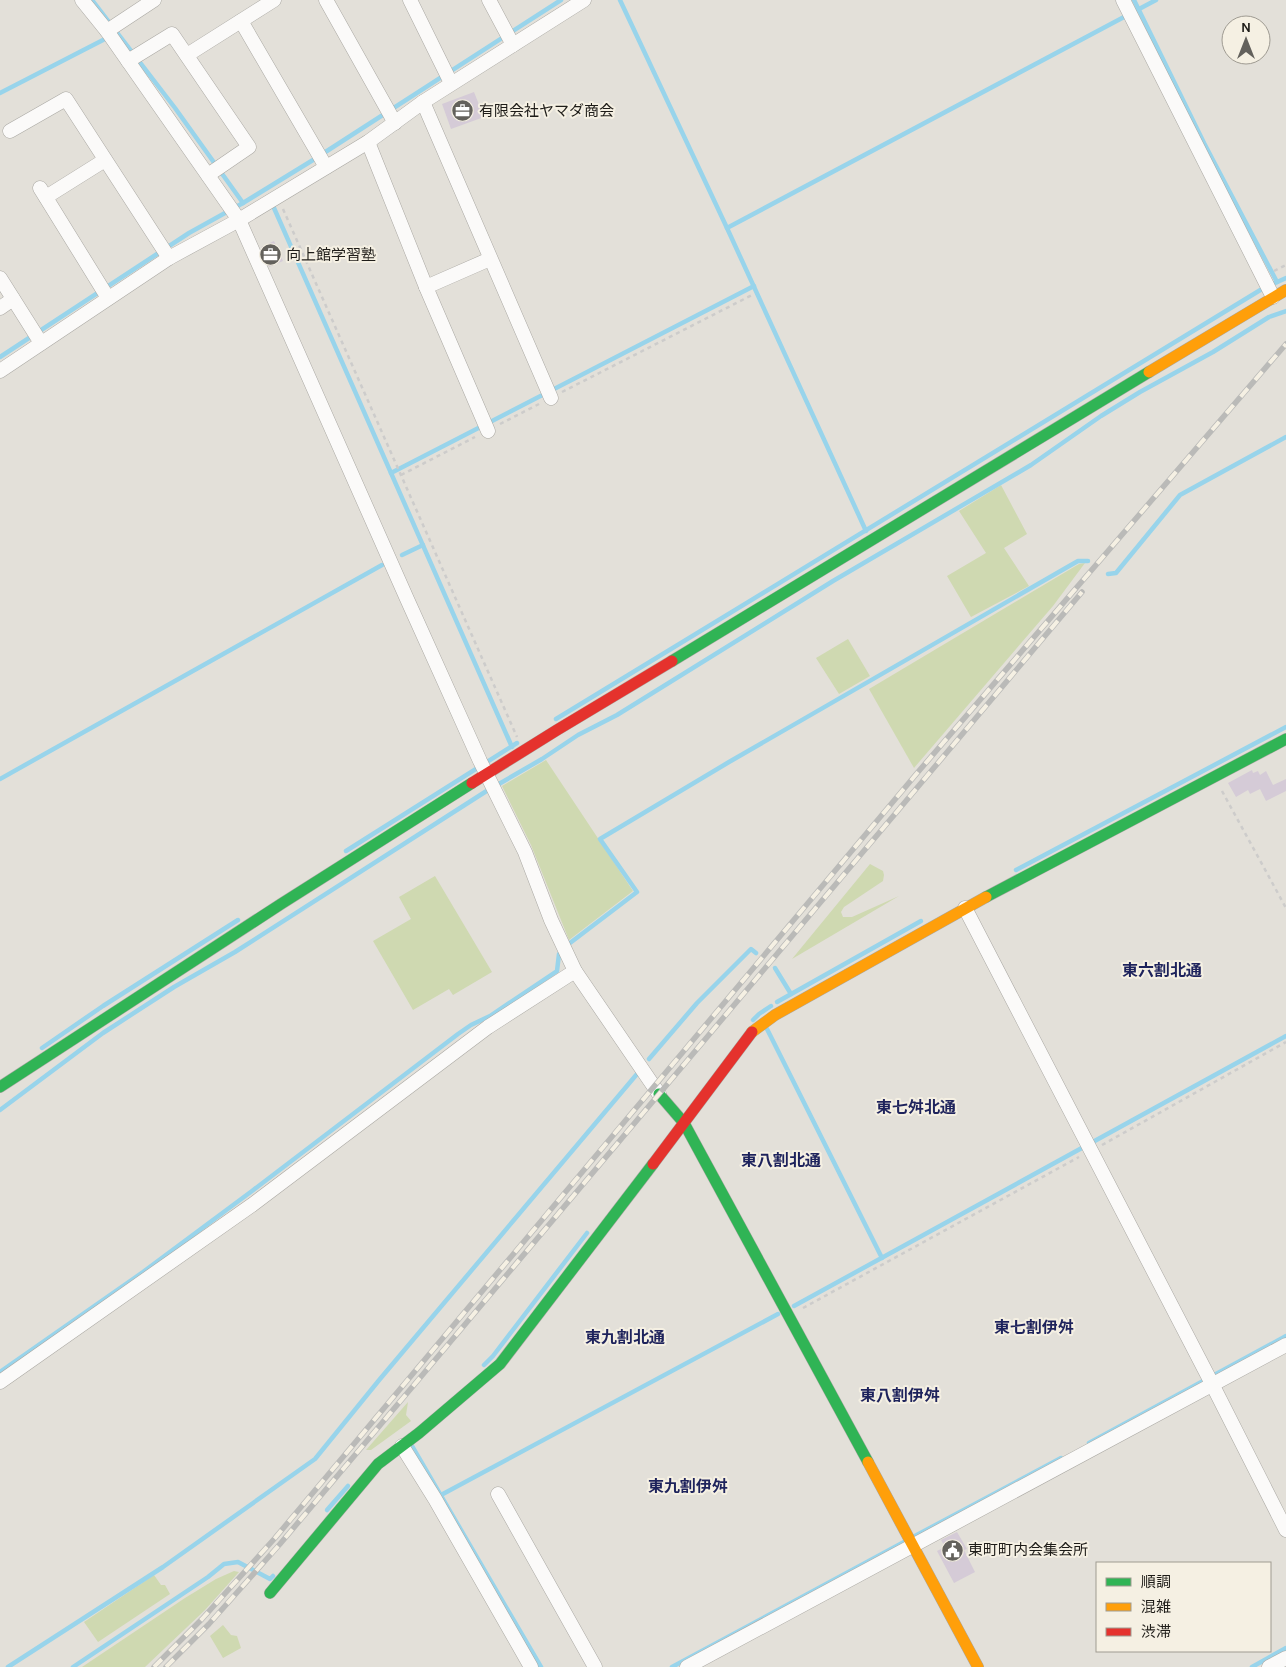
<svg xmlns="http://www.w3.org/2000/svg" width="1286" height="1667" viewBox="0 0 1286 1667" font-family="Karla,'Noto Sans JP',sans-serif">
	<style>
		.green { fill: #cfd9b1 }
		.lines { fill: none; stroke-linecap: round; stroke-linejoin: round }
		.stream { stroke: #98d4eb; stroke-width: 4.5 }
		.building { fill: #d5cbd7 }
		.street-casing { stroke: #aaa8a3; stroke-width: 15 }
		.fast-casing { stroke: #aaa8a3; stroke-width: 12 }
		.slow-casing { stroke: #aaa8a3; stroke-width: 12 }
		.jam-casing { stroke: #aaa8a3; stroke-width: 12 }
		.path { stroke: #cdcccb; stroke-width: 2.5; stroke-dasharray: 4 4; stroke-linecap: butt }
		.street { stroke: #fbfaf9; stroke-width: 14 }
		.fast { stroke: #30b455; stroke-width: 11 }
		.slow { stroke: #ff9f0a; stroke-width: 11 }
		.jam { stroke: #e5322d; stroke-width: 11 }
		.rail-casing { stroke: #babab8; stroke-width: 5.5 }
		.rail { stroke: #f5f0e3; stroke-width: 4; stroke-dasharray: 11; stroke-linecap: butt }
		.labels { text-anchor: middle; dominant-baseline: central; stroke-width: 4; stroke-linejoin: round; paint-order: stroke }
		.poi-label { font-size: 15px; fill: #1e1c18; stroke: #f5f0e3; text-anchor: start }
		.neighbourhood-label { font-size: 16px; font-weight: bold; fill: #1e235c; stroke: #f5f0e3 }
	</style>
	<rect width="100%" height="100%" fill="#e3e0d9"/>
	<g class="green">
		<polygon points="1001,485 1027,534 1004,548 1029,586 971,617 947,576 986,553 959,511"/>
		<polygon points="1085,563 1053,606 914,768 869,689 1079,564"/>
		<polygon points="848,639 870,676 839,694 816,658"/>
		<polygon points="546,760 633,891 569,940 531,845 502,786"/>
		<polygon points="870,864 883,871 884,875 883,881 844,907 841,912 843,917 852,917 899,896 792,959"/>
		<polygon points="435,876 492,972 453,995 449,989 413,1010 373,941 411,919 399,897"/>
		<polygon points="408,1402 406,1415 411,1421 371,1450 366,1450"/>
		<polygon points="234,1571 239,1572 205,1610 145,1667 82,1667 185,1598 216,1579"/>
		<polygon points="154,1575 161,1585 165,1585 170,1594 98,1642 84,1622"/>
		<polygon points="223,1625 231,1635 237,1636 241,1648 223,1658 210,1636"/>
	</g>
	<g class="lines">
		<g class="stream">
			<polyline points="92,0 175,108 243,203"/>
			<polyline points="620,0 727,228 866,531"/>
			<polyline points="1134,0 1204,143 1277,282"/>
			<polyline points="0,93 103,40"/>
			<polyline points="274,208 512,747"/>
			<polyline points="727,228 1156,0"/>
			<polyline points="0,357 189,233 243,203 313,160 561,0"/>
			<polyline points="391,473 754,286"/>
			<polyline points="402,555 423,545"/>
			<polyline points="1108,574 1116,573 1180,495 1286,437"/>
			<polyline points="556,719 1262,289 1286,278"/>
			<polyline points="0,779 382,565"/>
			<polyline points="346,851 517,743"/>
			<polyline points="1016,870 1286,727"/>
			<polyline points="570,943 637,892 600,839 729,762 1064,569 1078,561 1088,561"/>
			<polyline points="775,968 791,994"/>
			<polyline points="777,1002 921,921"/>
			<polyline points="753,1020 759,1014 771,1006"/>
			<polyline points="767,1029 882,1258"/>
			<polyline points="42,1048 103,1006 238,920"/>
			<polyline points="649,1059 697,1003 751,949 756,953"/>
			<polyline points="0,1110 103,1033 174,987 235,952 485,792 542,759 578,735 617,715 833,581 1031,465 1101,416 1140,392 1213,352 1269,317 1286,311"/>
			<polyline points="794,1306 1286,1036"/>
			<polyline points="484,1365 493,1356 587,1233"/>
			<polyline points="0,1372 143,1272 252,1191 458,1034 471,1025 490,1016 557,971 559,954"/>
			<polyline points="1089,1443 1286,1336"/>
			<polyline points="412,1446 541,1667"/>
			<polyline points="441,1495 778,1314"/>
			<polyline points="327,1510 348,1486"/>
			<polyline points="913,1537 1061,1458"/>
			<polyline points="8,1667 163,1567 315,1459 380,1379 637,1074"/>
			<polyline points="73,1667 208,1577 224,1564 238,1562 270,1579 273,1576"/>
			<polyline points="672,1667 904,1542"/>
			<polyline points="1252,1667 1286,1648"/>
		</g>
	</g>
	<g class="building">
		<polygon points="474,92 484,117 451,129 442,104"/>
		<polygon points="274,241 283,261 269,267 261,247"/>
		<polygon points="1252,770 1253,773 1258,771 1260,775 1266,771 1273,785 1286,779 1286,791 1266,801 1260,789 1250,794 1248,790 1236,797 1228,783"/>
		<polygon points="957,1532 967,1549 964,1550 975,1572 954,1583 937,1551 945,1547 941,1540"/>
	</g>
	<g class="lines">
		<defs>
			<g id="street">
				<polyline points="82,0 107,31 239,220 407,599 480,761 525,852 551,920 575,971 659,1094"/>
				<polyline points="326,0 395,123"/>
				<polyline points="410,0 451,83"/>
				<polyline points="489,0 513,45"/>
				<polyline points="1123,0 1273,297"/>
				<polyline points="241,21 326,167"/>
				<polyline points="107,31 154,0"/>
				<polyline points="187,55 274,0"/>
				<polyline points="128,61 172,34 249,147 208,175"/>
				<polyline points="423,102 551,398"/>
				<polyline points="10,131 66,99 169,258"/>
				<polyline points="368,142 426,287 488,431"/>
				<polyline points="40,188 108,298"/>
				<polyline points="46,197 105,160"/>
				<polyline points="0,278 41,343"/>
				<polyline points="426,287 490,259"/>
				<polyline points="0,308 13,299"/>
				<polyline points="0,371 169,258 239,220 368,142 423,102 584,0"/>
				<polyline points="965,908 1208,1376 1286,1530"/>
				<polyline points="0,1382 252,1205 488,1027 575,971"/>
				<polyline points="402,1446 435,1499 531,1667"/>
				<polyline points="498,1494 595,1667"/>
				<polyline points="687,1667 1286,1345"/>
				<polyline points="1269,1667 1286,1658"/>
			</g>
			<g id="fast">
				<polyline points="672,661 1149,372"/>
				<polyline points="986,897 1286,739"/>
				<polyline points="0,1087 281,904 472,783"/>
				<polyline points="659,1094 684,1123 868,1462"/>
				<polyline points="270,1593 378,1464 419,1433 500,1364 653,1164"/>
			</g>
			<g id="slow">
				<polyline points="1149,372 1286,290"/>
				<polyline points="752,1032 775,1015 986,897"/>
				<polyline points="868,1462 978,1667"/>
			</g>
			<g id="jam">
				<polyline points="472,783 557,730 672,661"/>
				<polyline points="653,1164 752,1032"/>
			</g>
		</defs>
		<use href="#street" class="street-casing"/>
		<use href="#fast" class="fast-casing"/>
		<use href="#slow" class="slow-casing"/>
		<use href="#jam" class="jam-casing"/>
		<g class="path">
			<polyline points="283,209 517,737"/>
			<polyline points="1274,271 1286,265"/>
			<polyline points="562,392 754,294"/>
			<polyline points="500,424 539,404"/>
			<polyline points="401,475 475,437"/>
			<polyline points="1222,791 1286,908"/>
			<polyline points="1102,1145 1286,1042"/>
			<polyline points="803,1308 1079,1157"/>
		</g>
		<use href="#street" class="street"/>
		<use href="#fast" class="fast"/>
		<use href="#slow" class="slow"/>
		<use href="#jam" class="jam"/>
		<defs>
			<g id="rail">
				<polyline points="154,1667 202,1619 275,1538 918,772 1286,344"/>
				<polyline points="166,1667 209,1624 280,1544 1082,592"/>
			</g>
		</defs>
		<use href="#rail" class="rail-casing"/>
		<use href="#rail" class="rail"/>
	</g>
	<defs>
		<symbol id="office-disc" viewBox="-11 -11 22 22"><circle r="9.5" fill="#63615c" stroke="#f5f0e3"/><path d="M-6-3h4V-5.5h4V-3h4V5H-6ZM-1-4.5V-3h2v-1.5ZM-6 0V1H6V0Z" fill="#fff"/></symbol>
		<symbol id="civic-disc" viewBox="-11 -11 22 22"><circle r="9.5" fill="#63615c" stroke="#f5f0e3"/><path d="M-.6-6.5H3V-4.5H.6V-3L4-1V1h2V6H-6V1h2V-1L-.6-3ZM-1.2 2.5V6h2.4V2.5Z" fill="#fff"/></symbol>
	</defs>
	<g fill-rule="evenodd">
		<use href="#office-disc" x="450" y="98" width="25" height="25"/>
		<use href="#office-disc" x="258" y="242" width="25" height="25"/>
		<use href="#civic-disc" x="940" y="1538" width="25" height="25"/>
	</g>
	<g class="labels">
		<g class="poi-label">
			<text x="479" y="111">有限会社ヤマダ商会</text>
			<text x="286" y="255">向上館学習塾</text>
			<text x="968" y="1550">東町町内会集会所</text>
		</g>
		<g class="neighbourhood-label">
			<text x="1162" y="970">東六割北通</text>
			<text x="916" y="1107">東七舛北通</text>
			<text x="781" y="1160">東八割北通</text>
			<text x="1034" y="1327">東七割伊舛</text>
			<text x="625" y="1337">東九割北通</text>
			<text x="900" y="1395">東八割伊舛</text>
			<text x="688" y="1486">東九割伊舛</text>
		</g>
	</g>
	<rect x="1096" y="1562" width="175" height="90" fill="#f5f0e3" stroke="#9f9b92"/>
	<rect x="1106" y="1578" width="25" height="8" fill="#30b455" stroke="#9f9b92"/>
	<text x="1141" y="1587" font-size="15" fill="#1e1c18">順調</text>
	<rect x="1106" y="1603" width="25" height="8" fill="#ff9f0a" stroke="#9f9b92"/>
	<text x="1141" y="1612" font-size="15" fill="#1e1c18">混雑</text>
	<rect x="1106" y="1628" width="25" height="8" fill="#e5322d" stroke="#9f9b92"/>
	<text x="1141" y="1637" font-size="15" fill="#1e1c18">渋滞</text>
	<g transform="translate(1246 40)"><circle r="24" fill="#f5f0e3" stroke="#9f9b92"/>
	<path d="M0-4L9 19L0 12L-9 19Z" fill="#63615c"/>
	<text y="-8" font-size="14" font-weight="bold" text-anchor="middle" fill="#1e1c18">N</text>
	</g>
</svg>
